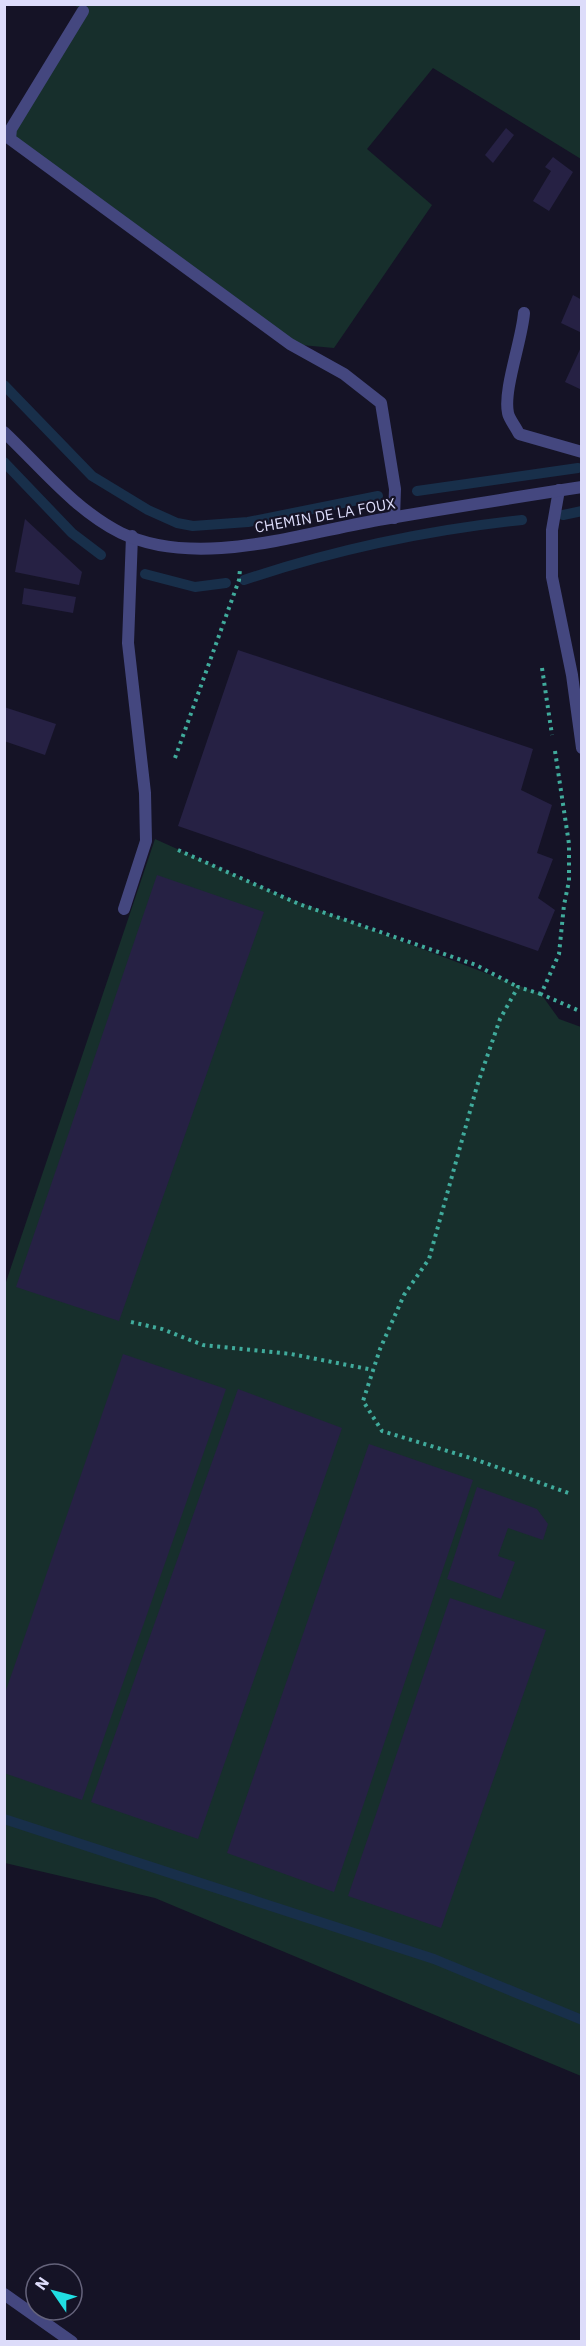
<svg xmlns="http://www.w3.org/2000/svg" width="586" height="2346" viewBox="0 0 586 2346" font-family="'IBM Plex Sans',sans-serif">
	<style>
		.green { fill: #172f2c }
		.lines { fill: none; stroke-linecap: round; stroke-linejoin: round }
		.stream { stroke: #182f4a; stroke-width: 10 }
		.building { fill: #262144 }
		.path { stroke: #40ab9c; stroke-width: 4; stroke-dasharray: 3 4.5; stroke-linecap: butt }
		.lane { stroke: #44477f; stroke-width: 12 }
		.street { stroke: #44477f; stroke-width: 12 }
		.labels { text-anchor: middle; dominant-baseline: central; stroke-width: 4.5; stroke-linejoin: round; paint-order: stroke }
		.street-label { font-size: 15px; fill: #dddcfa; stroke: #151326 }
	</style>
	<rect width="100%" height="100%" fill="#151326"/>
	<g class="green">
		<polygon points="74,5 581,5 581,159 433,68 367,149 432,205 334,348 290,344 10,139 82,10"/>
		<polygon points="155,839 275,893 541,994 559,1019 581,1027 581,2076 155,1898 5,1863 5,1285"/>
	</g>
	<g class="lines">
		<g class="stream">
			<polyline points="4,385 92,476 148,510 177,523 193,526 248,522 378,496"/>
			<polyline points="4,462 72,533 101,555"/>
			<polyline points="417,491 578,468"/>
			<polyline points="563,515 582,511"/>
			<polyline points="145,574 195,587 226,583"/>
			<path d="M244,580C334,550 428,530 522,520"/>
			<polyline points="4,1819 434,1959 582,2020"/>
		</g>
	</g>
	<g class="building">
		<polygon points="506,128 514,135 493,163 485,155"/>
		<polygon points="553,157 573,172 549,211 533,201 551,171 545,167"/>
		<polygon points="573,295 582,300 582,333 561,323"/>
		<polygon points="582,345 582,390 565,382"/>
		<polygon points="25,519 82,572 79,585 15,572"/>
		<polygon points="24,588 76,597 73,613 22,604"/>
		<polygon points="238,650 533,749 521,790 552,805 537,853 553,859 538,898 555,910 538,951 178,826"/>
		<polygon points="4,707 56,724 45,755 4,741"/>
		<polygon points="157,875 264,912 119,1321 16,1287"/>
		<polygon points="123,1354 226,1389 82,1800 4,1773 4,1696"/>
		<polygon points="238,1389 342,1428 198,1839 91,1802"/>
		<polygon points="369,1444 473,1480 334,1892 227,1853"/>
		<polygon points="477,1487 537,1509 548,1524 543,1540 508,1528 498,1556 515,1562 501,1599 447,1579"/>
		<polygon points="450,1598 546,1630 441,1928 348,1896"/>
	</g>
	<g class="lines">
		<g class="path">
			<polyline points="542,668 552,735"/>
			<polyline points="555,751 569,844 569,881 564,905 559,954 541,994 582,1012"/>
			<polyline points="175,758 239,580 240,569"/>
			<polyline points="178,850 299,904 476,965 518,987"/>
			<polyline points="541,994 518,987 500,1019 477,1086 429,1259 404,1295 380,1349 363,1401 382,1431 477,1460 571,1494"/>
			<polyline points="131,1322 162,1329 203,1345 291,1354 373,1370"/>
		</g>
		<g class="lane">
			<polyline points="83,11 11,129 10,139 290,344 344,374 381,403 395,489 394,518"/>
			<path d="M524,313C522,340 503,390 508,413C509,419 516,427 519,434L582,452"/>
			<polyline points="559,490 552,530 552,577 572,675 582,748"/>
			<polyline points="124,909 146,841 145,793 128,643 132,536"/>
			<polyline points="4,2294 72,2342"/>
		</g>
		<path class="street" d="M4,432C41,467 75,510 121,533C199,570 304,532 384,519C450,508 516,497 582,487"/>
	</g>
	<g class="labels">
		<g class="street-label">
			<text transform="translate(325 515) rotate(-10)">CHEMIN DE LA FOUX</text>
		</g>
	</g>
	<rect width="586" height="2346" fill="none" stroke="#dddcfa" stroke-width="12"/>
	<g transform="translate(54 2292) rotate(305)"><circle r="28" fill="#151326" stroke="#65637b" stroke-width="1.5"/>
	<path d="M0-4.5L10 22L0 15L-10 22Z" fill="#21dee2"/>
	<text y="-9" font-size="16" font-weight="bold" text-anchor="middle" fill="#dddcfa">N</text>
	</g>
</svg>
